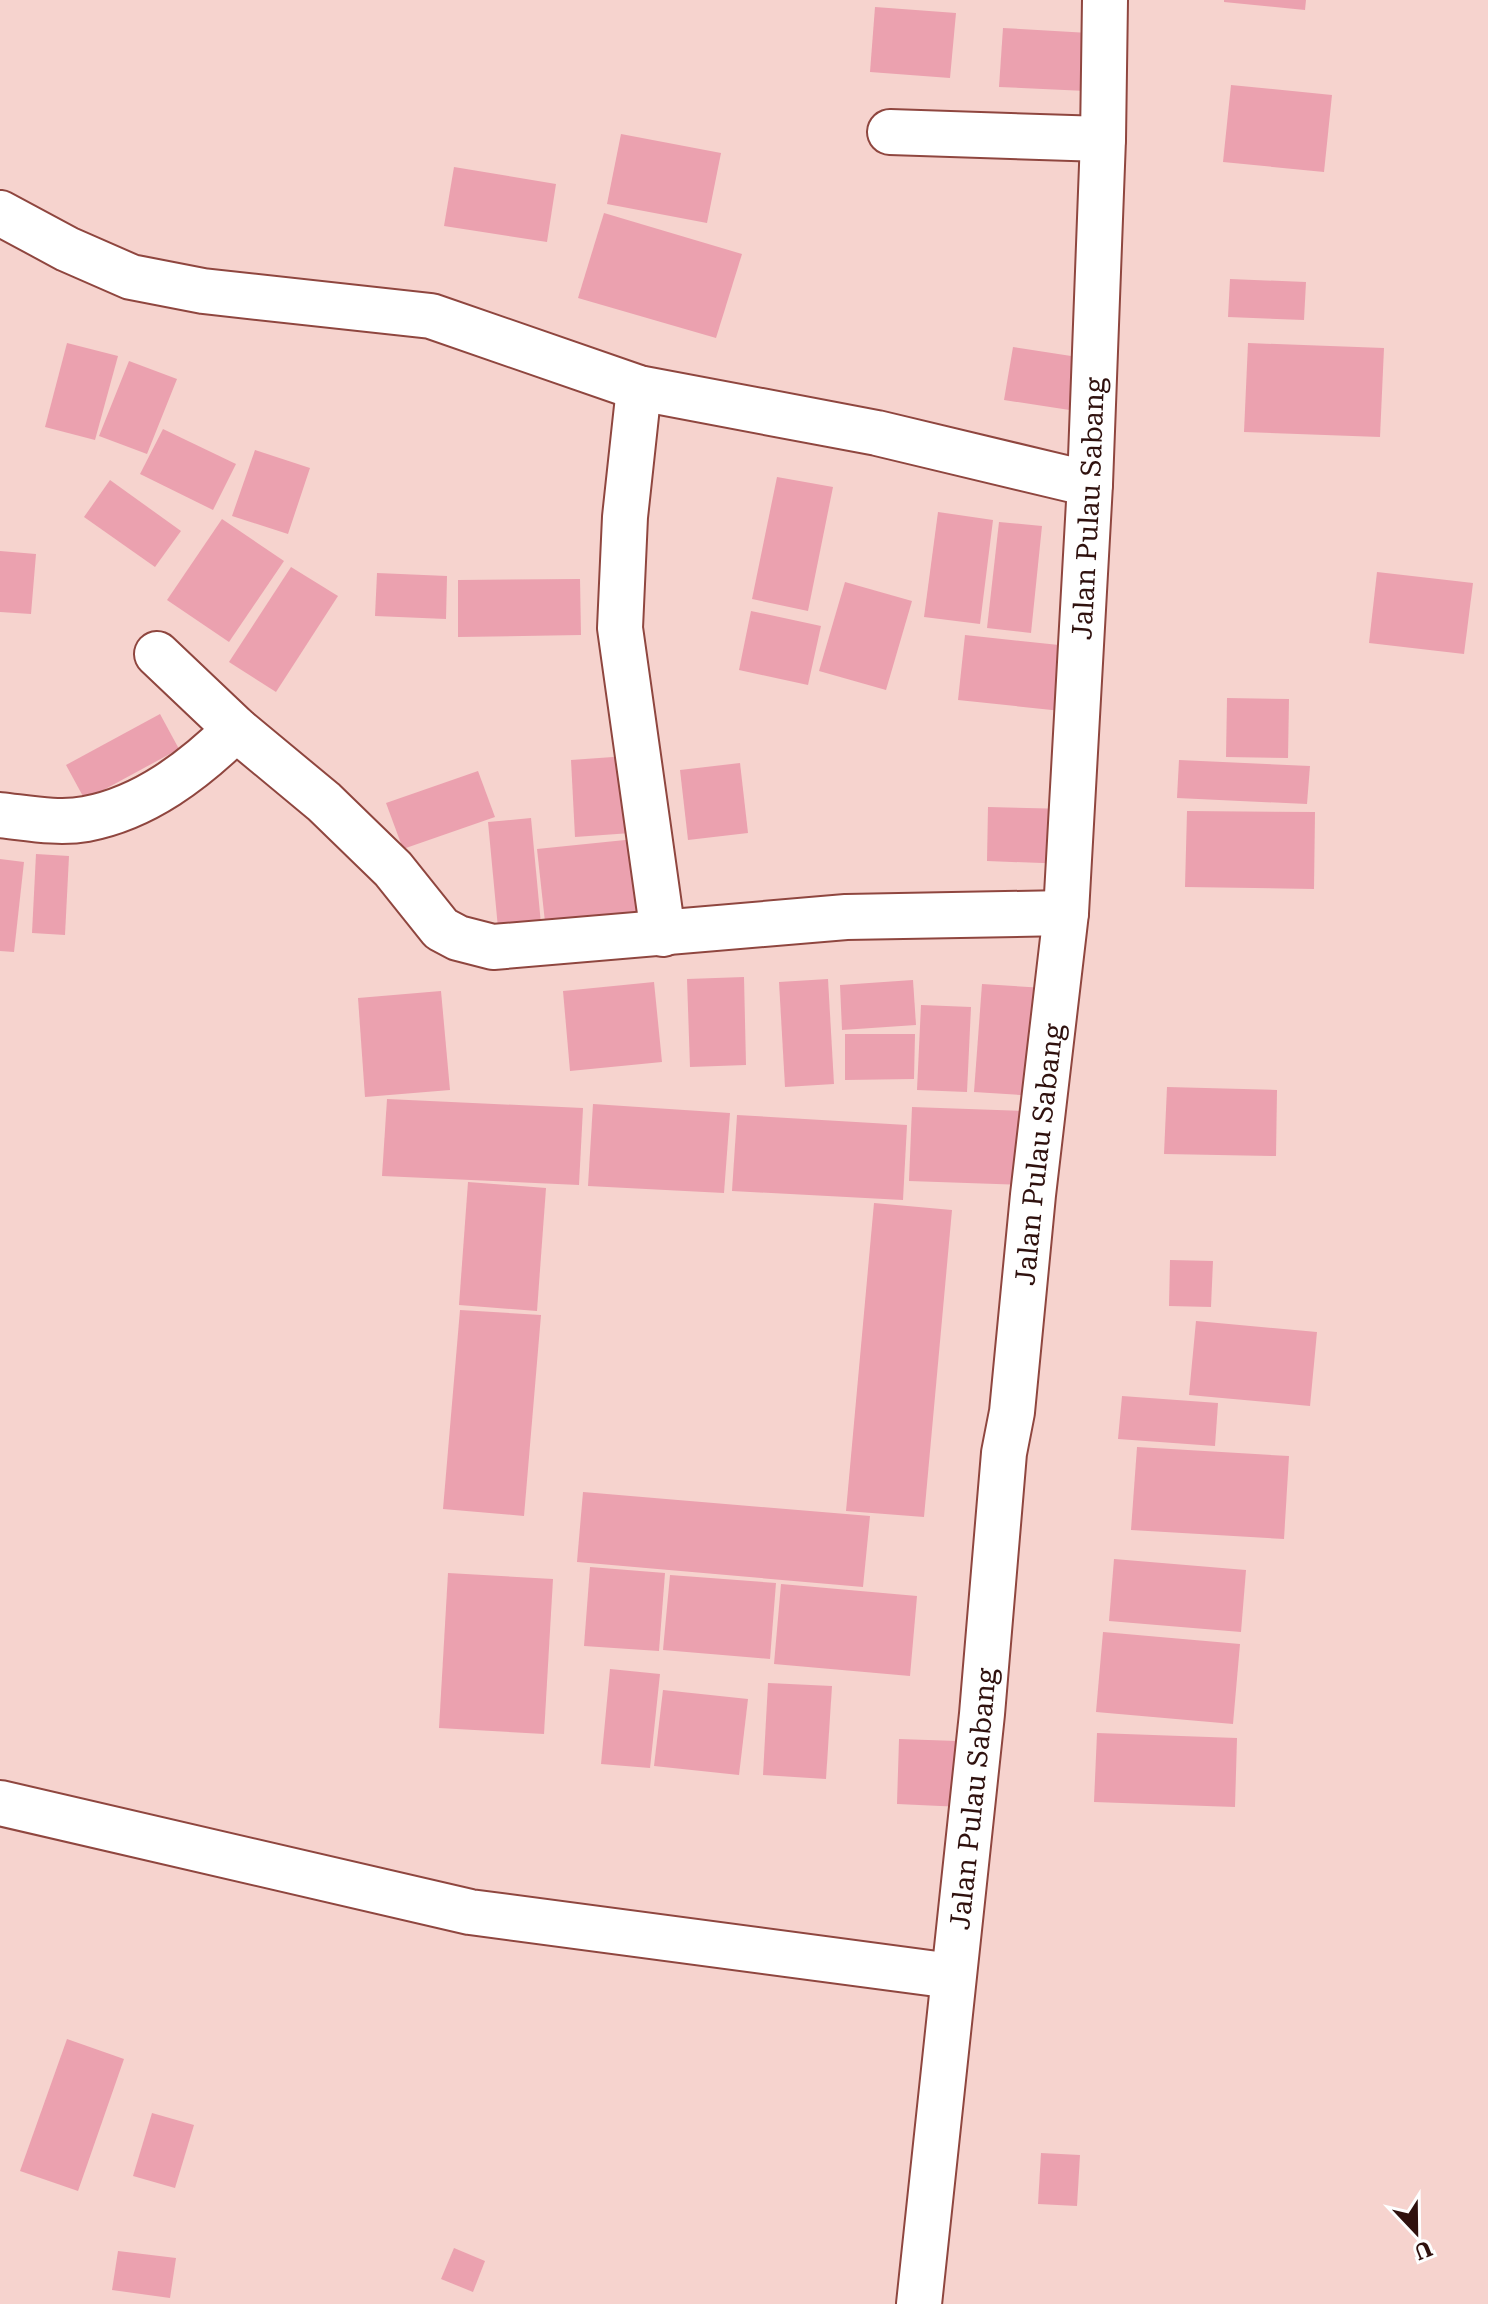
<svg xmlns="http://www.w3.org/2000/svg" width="1488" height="2304" viewBox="0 0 1488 2304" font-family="'Roboto Serif',serif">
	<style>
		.building { fill: #eba1af }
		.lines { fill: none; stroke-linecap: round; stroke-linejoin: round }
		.street-casing { stroke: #8f463f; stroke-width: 48 }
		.street { stroke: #fff; stroke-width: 44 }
		.labels { text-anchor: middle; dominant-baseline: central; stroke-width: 6; stroke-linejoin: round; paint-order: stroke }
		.street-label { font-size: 28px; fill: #2f110e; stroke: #fefefe }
	</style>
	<rect width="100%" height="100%" fill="#f6d3ce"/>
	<g class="building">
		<polygon points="1224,0 1306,0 1305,10 1224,2"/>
		<polygon points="875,7 956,13 950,78 870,72"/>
		<polygon points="1003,28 1089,33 1086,91 999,87"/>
		<polygon points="1231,85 1332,95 1324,172 1223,162"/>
		<polygon points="621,134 721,153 707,223 607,204"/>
		<polygon points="454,167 556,184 547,242 444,226"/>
		<polygon points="604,213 742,254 716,338 578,298"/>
		<polygon points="1230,279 1306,282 1304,320 1228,317"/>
		<polygon points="67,343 118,356 95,440 45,427"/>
		<polygon points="1248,343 1384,348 1380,437 1244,432"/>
		<polygon points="1013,347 1097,360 1089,413 1004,400"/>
		<polygon points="129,361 177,379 147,454 99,436"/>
		<polygon points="163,429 236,464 213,510 140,474"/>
		<polygon points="255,450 310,468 288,534 232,516"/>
		<polygon points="777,477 833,487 808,611 752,599"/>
		<polygon points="110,480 181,531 155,567 84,517"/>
		<polygon points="938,512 993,520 980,624 924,617"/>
		<polygon points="222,519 284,561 229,642 167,600"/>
		<polygon points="999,522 1042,526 1031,633 987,628"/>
		<polygon points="0,551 36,554 31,614 0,612"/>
		<polygon points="291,567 338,596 276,692 229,662"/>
		<polygon points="1377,572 1473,583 1464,654 1369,643"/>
		<polygon points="377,573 447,576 446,619 375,616"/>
		<polygon points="580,579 581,635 458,637 458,580"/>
		<polygon points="845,582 912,601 886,690 819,671"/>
		<polygon points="751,611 821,626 808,685 739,670"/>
		<polygon points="965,635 1078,647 1071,712 958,700"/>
		<polygon points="1227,698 1289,699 1288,758 1226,757"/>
		<polygon points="160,714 179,749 85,800 66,765"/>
		<polygon points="627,756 631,833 575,837 571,760"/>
		<polygon points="1179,760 1310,766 1307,804 1177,798"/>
		<polygon points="740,763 748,833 688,840 680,770"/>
		<polygon points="478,771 495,817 403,849 386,803"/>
		<polygon points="988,807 1070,809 1068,864 987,861"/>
		<polygon points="1187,811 1315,812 1314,889 1185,887"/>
		<polygon points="531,818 541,924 498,928 488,822"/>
		<polygon points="635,839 643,913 545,922 537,849"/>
		<polygon points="36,854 69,856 65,935 32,933"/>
		<polygon points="0,859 24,862 14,952 0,951"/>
		<polygon points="744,977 746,1065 690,1067 687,979"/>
		<polygon points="828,979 834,1084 785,1087 779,982"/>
		<polygon points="913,980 916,1025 842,1030 840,985"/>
		<polygon points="654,982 662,1062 570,1071 563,991"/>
		<polygon points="982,984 1045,988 1037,1096 974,1092"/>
		<polygon points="441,991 450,1090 365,1097 358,998"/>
		<polygon points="921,1005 971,1007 967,1092 917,1090"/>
		<polygon points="845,1034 915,1034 914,1079 845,1080"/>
		<polygon points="1167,1087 1277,1090 1276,1156 1164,1154"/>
		<polygon points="387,1099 583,1108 579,1185 382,1176"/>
		<polygon points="593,1104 730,1113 724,1193 588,1186"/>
		<polygon points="912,1107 1055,1112 1052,1186 909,1181"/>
		<polygon points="737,1115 907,1125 903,1200 732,1191"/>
		<polygon points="468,1182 546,1188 537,1311 459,1305"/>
		<polygon points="874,1203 952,1210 924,1517 846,1511"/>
		<polygon points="1170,1260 1213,1261 1211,1307 1169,1306"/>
		<polygon points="460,1310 541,1315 524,1516 443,1509"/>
		<polygon points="1196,1321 1317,1332 1310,1406 1189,1395"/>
		<polygon points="1122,1396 1218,1403 1215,1446 1118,1439"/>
		<polygon points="1137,1447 1289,1456 1284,1539 1131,1530"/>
		<polygon points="583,1492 870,1516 863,1587 577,1562"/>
		<polygon points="1114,1559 1246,1570 1241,1632 1109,1621"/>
		<polygon points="590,1567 665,1573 659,1651 584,1646"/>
		<polygon points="448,1573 553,1579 544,1734 439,1728"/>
		<polygon points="670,1575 776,1583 770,1659 663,1650"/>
		<polygon points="781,1584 917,1596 910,1676 774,1664"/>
		<polygon points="1103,1632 1240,1644 1233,1724 1096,1712"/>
		<polygon points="610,1669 660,1674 650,1768 601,1764"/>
		<polygon points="768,1683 832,1686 826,1779 763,1775"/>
		<polygon points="663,1690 748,1699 739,1775 654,1766"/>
		<polygon points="1097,1733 1237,1738 1235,1807 1094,1802"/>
		<polygon points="899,1739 986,1742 984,1808 897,1804"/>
		<polygon points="67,2039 124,2059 78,2191 20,2171"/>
		<polygon points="152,2113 194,2125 175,2188 133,2176"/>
		<polygon points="1041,2153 1080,2155 1077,2206 1038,2204"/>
		<polygon points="454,2248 485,2261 473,2292 441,2279"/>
		<polygon points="118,2251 176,2258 170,2298 112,2290"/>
	</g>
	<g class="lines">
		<defs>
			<g id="street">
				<polyline points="890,132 1103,139"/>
				<polyline points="0,213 67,249 131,277 203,291 431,316 639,388 877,433 1090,484"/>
				<polyline points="639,388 625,517 620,628 663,934"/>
				<polyline points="157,654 236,729 324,802 393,869 441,929 458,938 493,947 846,917 1066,913"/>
				<path d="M0,815C28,818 58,824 86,819C145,808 194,770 236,729"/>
				<polyline points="0,1803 470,1912 952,1976"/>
				<path id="s1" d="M919,2304L982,1714L1004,1453L1012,1412L1033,1195L1066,913L1090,484L1103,139L1105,0"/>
			</g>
		</defs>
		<use href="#street" class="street-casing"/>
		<use href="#street" class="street"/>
	</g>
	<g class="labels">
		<g class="street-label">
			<text stroke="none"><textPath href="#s1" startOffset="1804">Jalan Pulau Sabang</textPath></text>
			<text stroke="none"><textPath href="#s1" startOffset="1156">Jalan Pulau Sabang</textPath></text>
			<text stroke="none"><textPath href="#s1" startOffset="508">Jalan Pulau Sabang</textPath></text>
		</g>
	</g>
	<g transform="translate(1416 2232) rotate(158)" stroke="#fefefe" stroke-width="6" paint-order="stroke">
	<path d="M0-6L14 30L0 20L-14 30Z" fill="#2f110e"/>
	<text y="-12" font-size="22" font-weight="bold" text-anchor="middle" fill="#2f110e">U</text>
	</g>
</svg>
